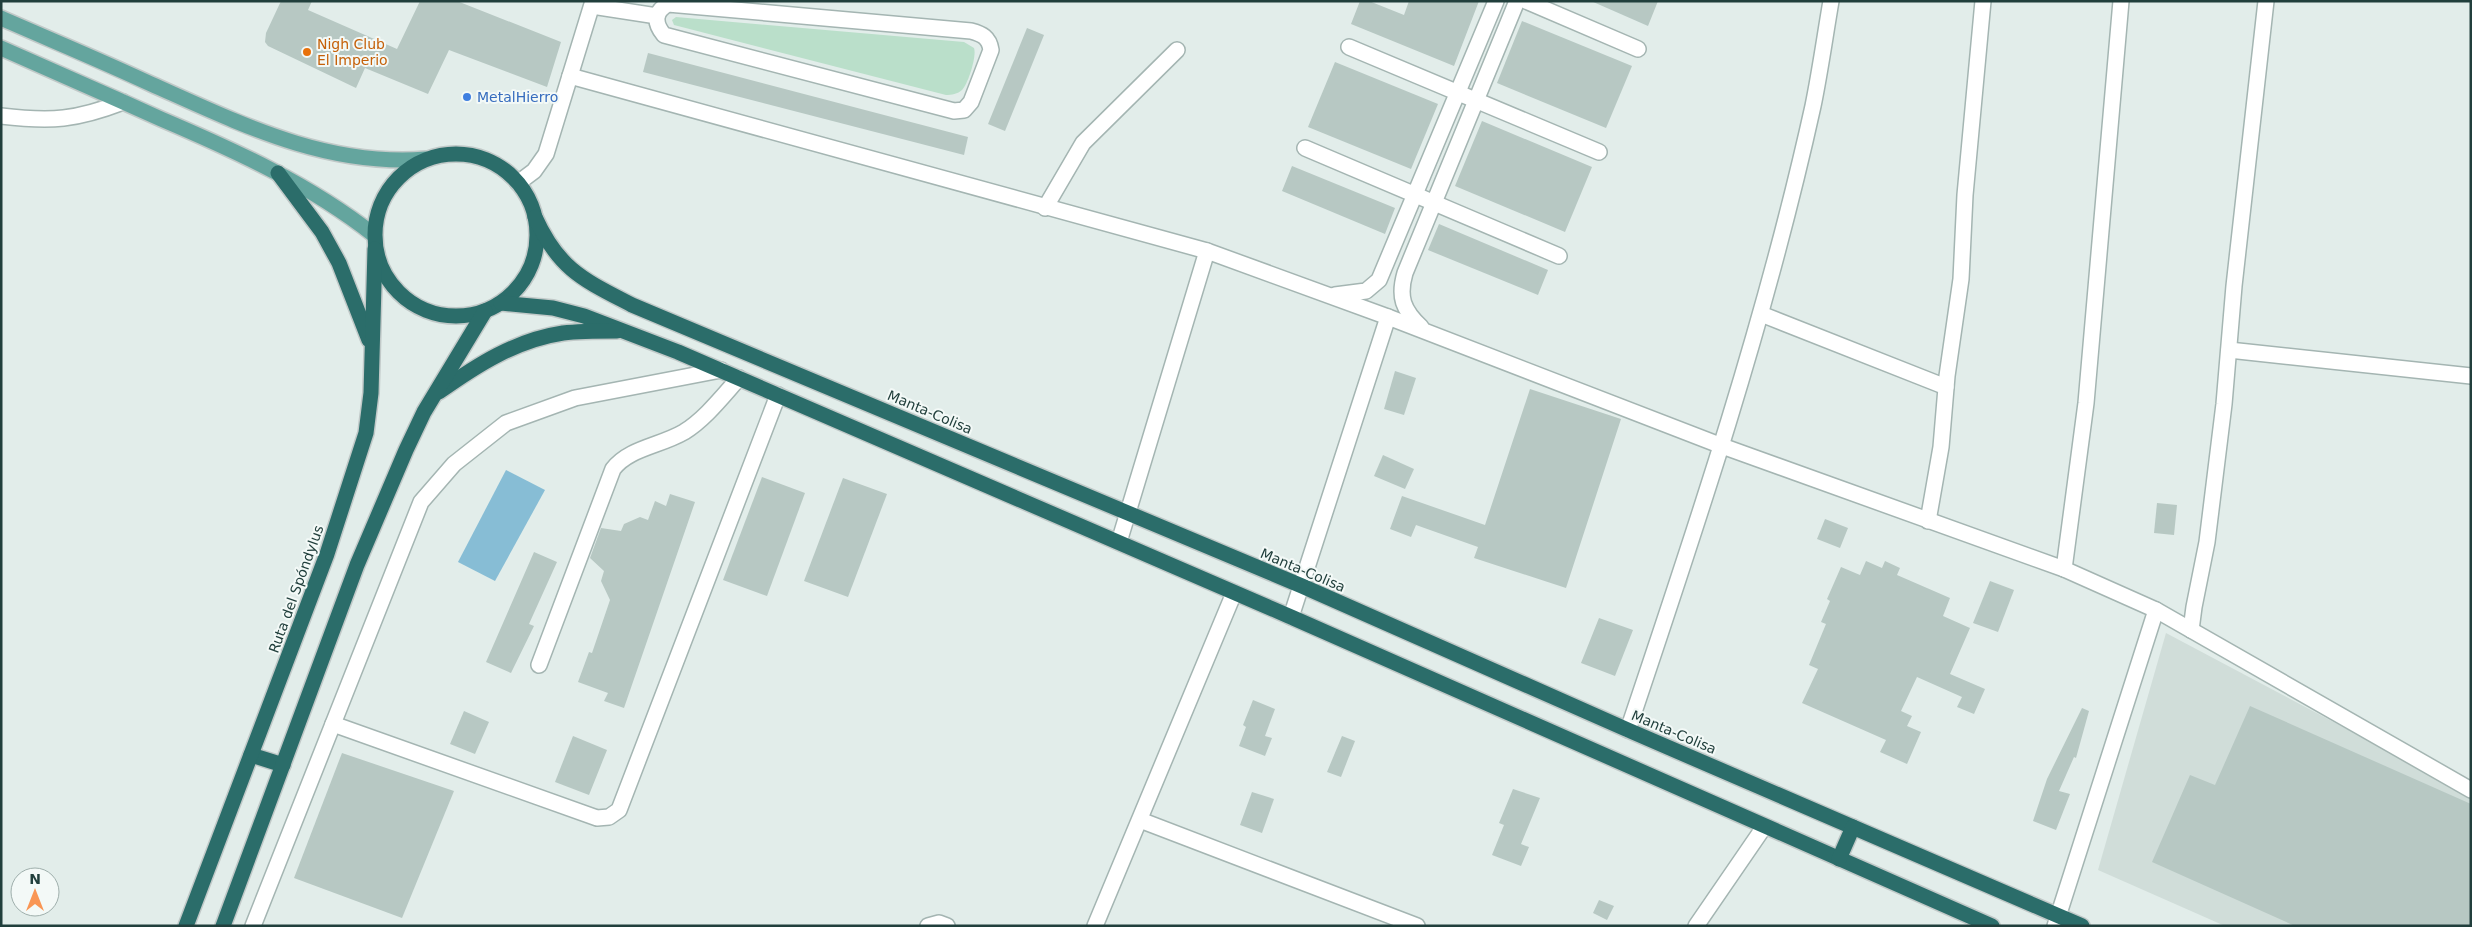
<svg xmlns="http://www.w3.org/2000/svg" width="2472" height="927" viewBox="0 0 2472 927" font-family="'DejaVu Sans',sans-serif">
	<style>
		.built { fill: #d0ddd9 }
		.green { fill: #badfca }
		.water { fill: #87bdd5 }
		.building { fill: #b7c8c3 }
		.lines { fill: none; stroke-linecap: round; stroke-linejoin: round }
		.minor-casing { stroke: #a4b5b2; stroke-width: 18 }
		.major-casing { stroke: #c1c9c8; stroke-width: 18 }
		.highway-casing { stroke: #c1c9c8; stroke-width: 18 }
		.minor { stroke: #fff; stroke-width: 15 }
		.major { stroke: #64a59e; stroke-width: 15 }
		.highway { stroke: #2b6d6a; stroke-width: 15 }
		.food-dot { fill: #e8710a; stroke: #f3f9f7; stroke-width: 2 }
		.shop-dot { fill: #3f7fe0; stroke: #f3f9f7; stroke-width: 2 }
		.labels { text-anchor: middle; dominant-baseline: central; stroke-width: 4; stroke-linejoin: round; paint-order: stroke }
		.food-label { font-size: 14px; fill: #c56008; stroke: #f3f9f7; text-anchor: start }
		.shop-label { font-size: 14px; fill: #366cbe; stroke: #f3f9f7; text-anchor: start }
		.street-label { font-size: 14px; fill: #213f3c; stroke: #f3f9f7 }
	</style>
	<rect width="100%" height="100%" fill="#e2edea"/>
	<polygon class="built" points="2166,633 2471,795 2471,926 2225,926 2098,870"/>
	<path class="green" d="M676,17L964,42L974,48C977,56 968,84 962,90C958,94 951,95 946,95L674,25L672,20Z"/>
	<polygon class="water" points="506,470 545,490 495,581 458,562"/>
	<g class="building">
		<polygon points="281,1 312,1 308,10 397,49 420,1 457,1 561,42 547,87 449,50 428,94 365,68 356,88 268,46 265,42 266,33"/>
		<polygon points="1360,1 1369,1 1404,15 1409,1 1479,1 1454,66 1351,24"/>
		<polygon points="1591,1 1658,1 1648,26"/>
		<polygon points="1522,21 1632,66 1606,128 1497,83"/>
		<polygon points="1027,28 1044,35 1005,131 988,124"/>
		<polygon points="648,53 968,137 964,155 643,72"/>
		<polygon points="1335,62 1438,104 1411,169 1308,127"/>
		<polygon points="1482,121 1592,167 1565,232 1455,186"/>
		<polygon points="1292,166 1395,208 1385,234 1282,191"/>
		<polygon points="1439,224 1548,270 1538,295 1428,250"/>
		<polygon points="1395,371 1416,378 1404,415 1384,409"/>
		<polygon points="1530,389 1621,419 1566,588 1474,558 1478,547 1416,525 1411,537 1390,529 1402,496 1485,525"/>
		<polygon points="1383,455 1414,469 1405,489 1374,476"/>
		<polygon points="762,477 805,493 767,596 723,580"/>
		<polygon points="843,478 887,494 848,597 804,581"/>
		<polygon points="670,494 695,502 624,708 604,701 608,693 578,682 589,652 592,653 610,600 601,581 604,571 590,558 601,528 621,531 624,524 640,517 648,520 655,501 666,506"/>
		<polygon points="2157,503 2177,505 2174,535 2154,533"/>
		<polygon points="1825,519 1848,528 1840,548 1817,539"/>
		<polygon points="534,552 557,562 529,624 534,626 511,673 486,662"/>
		<polygon points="1866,561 1882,568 1885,561 1900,568 1897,575 1950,598 1943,616 1970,628 1950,674 1985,689 1974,714 1957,707 1962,697 1917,677 1901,711 1912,716 1907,726 1921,732 1907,764 1880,752 1886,740 1802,703 1818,669 1809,665 1826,624 1821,622 1830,601 1827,599 1841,567 1860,575"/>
		<polygon points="1990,581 2014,590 1998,632 1973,623"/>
		<polygon points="1599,618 1633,630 1615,676 1581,663"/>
		<polygon points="1253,700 1275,709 1265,736 1272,738 1265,756 1239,746 1246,727 1243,725"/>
		<polygon points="2250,706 2471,804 2471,926 2295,926 2152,862 2190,775 2215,785"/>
		<polygon points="2082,708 2089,711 2076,758 2074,757 2059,791 2070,794 2056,830 2033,821 2047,779"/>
		<polygon points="464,711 489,722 475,754 450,744"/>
		<polygon points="573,736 607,750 589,795 555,782"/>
		<polygon points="1342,736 1355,741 1341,777 1327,772"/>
		<polygon points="342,753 454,791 402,918 294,878"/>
		<polygon points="1513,789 1540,798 1521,844 1529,847 1521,866 1492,855 1504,825 1499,823"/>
		<polygon points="1252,792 1274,799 1262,833 1240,825"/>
		<polygon points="1599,900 1614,906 1607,920 1593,913"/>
	</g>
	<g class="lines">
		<defs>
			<g id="minor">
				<polyline points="1526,1 1638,49"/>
				<path d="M668,4L971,31C982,34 989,37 991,50L971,102L964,110L954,111L664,35C654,23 654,12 668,4Z"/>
				<polyline points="592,6 657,16"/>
				<polyline points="1349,47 1599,152"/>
				<polyline points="570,76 1207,251 1388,317 1722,446 2064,569 2156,610 2471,790"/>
				<path d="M1,116C52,122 76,120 123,102"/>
				<polyline points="1305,148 1559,256"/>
				<polyline points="518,183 534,171 546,154 593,1"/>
				<polyline points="1045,208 1083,143 1177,50"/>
				<polyline points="1335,295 1366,291 1379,280 1496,1"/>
				<polyline points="1761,314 1946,387"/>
				<path d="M1421,327C1403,310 1398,297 1405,273L1517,1"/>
				<polyline points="2229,350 2471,376"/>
				<polyline points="1928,521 1941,447 1947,376 1961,279 1965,195 1983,1"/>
				<polyline points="1119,542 1207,251"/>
				<polyline points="2064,569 2086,403 2121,1"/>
				<polyline points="1291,617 1388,317"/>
				<polyline points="2191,630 2194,607 2207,542 2224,404 2234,286 2266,1"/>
				<path d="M539,665L613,469C629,448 660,446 684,432C705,419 722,397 739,378"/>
				<polyline points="333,724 421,502 454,464 506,423 575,398 721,370"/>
				<path d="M1628,730C1697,525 1766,319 1813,106C1820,72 1825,36 1831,1"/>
				<polyline points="1140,820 1417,926"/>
				<polyline points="253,926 333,724 597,818 609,817 619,810 778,395"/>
				<polyline points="928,926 939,923 947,926"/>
				<polyline points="1095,926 1234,593"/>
				<polyline points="1696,926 1764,827"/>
				<polyline points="2055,926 2156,610"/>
			</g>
			<g id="major">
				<path d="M1,18C51,40 102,61 151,84C241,124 326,167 426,159"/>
				<path d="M1,48C55,72 108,95 161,119C236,151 309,184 374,235"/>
			</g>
			<g id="highway">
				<circle cx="456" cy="235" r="81"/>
				<polyline points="278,173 322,232 339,263 369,340"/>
				<path d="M535,217C559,270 584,280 632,305L1302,586L1628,730L2082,926"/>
				<polyline points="501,303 553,308 584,316 678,352 1291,617 1992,926"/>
				<path d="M439,392C477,365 516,340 563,333C580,331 599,331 617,331"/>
				<polyline points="251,755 283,765"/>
				<polyline points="1839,859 1853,827"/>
				<polyline points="186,926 327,554 366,433 371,393 375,249"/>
				<polyline points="223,926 357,565 406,450 424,412 485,311"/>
			</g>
		</defs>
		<use href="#minor" class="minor-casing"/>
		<use href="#major" class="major-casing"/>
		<use href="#highway" class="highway-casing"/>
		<use href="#minor" class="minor"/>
		<use href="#major" class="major"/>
		<use href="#highway" class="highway"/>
	</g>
	<circle class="food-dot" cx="307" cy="52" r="5"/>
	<circle class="shop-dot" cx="467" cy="97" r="5"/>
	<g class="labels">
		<g class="food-label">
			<text x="317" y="44">Nigh Club<tspan x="317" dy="16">El Imperio</tspan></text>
		</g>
		<g class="shop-label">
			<text x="477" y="97">MetalHierro</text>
		</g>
		<g class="street-label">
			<text transform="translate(930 412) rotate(23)">Manta-Colisa</text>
			<text transform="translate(1303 570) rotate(23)">Manta-Colisa</text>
			<text transform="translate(296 589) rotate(-70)">Ruta del Spóndylus</text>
			<text transform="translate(1674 732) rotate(23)">Manta-Colisa</text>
		</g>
	</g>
	<rect width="2472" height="927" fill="none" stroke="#213f3c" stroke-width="5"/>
	<g transform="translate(35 892)"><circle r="24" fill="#f3f9f7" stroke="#9fafac"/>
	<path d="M0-4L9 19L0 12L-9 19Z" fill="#f99654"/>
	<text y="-8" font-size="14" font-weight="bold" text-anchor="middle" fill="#213f3c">N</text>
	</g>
</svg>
